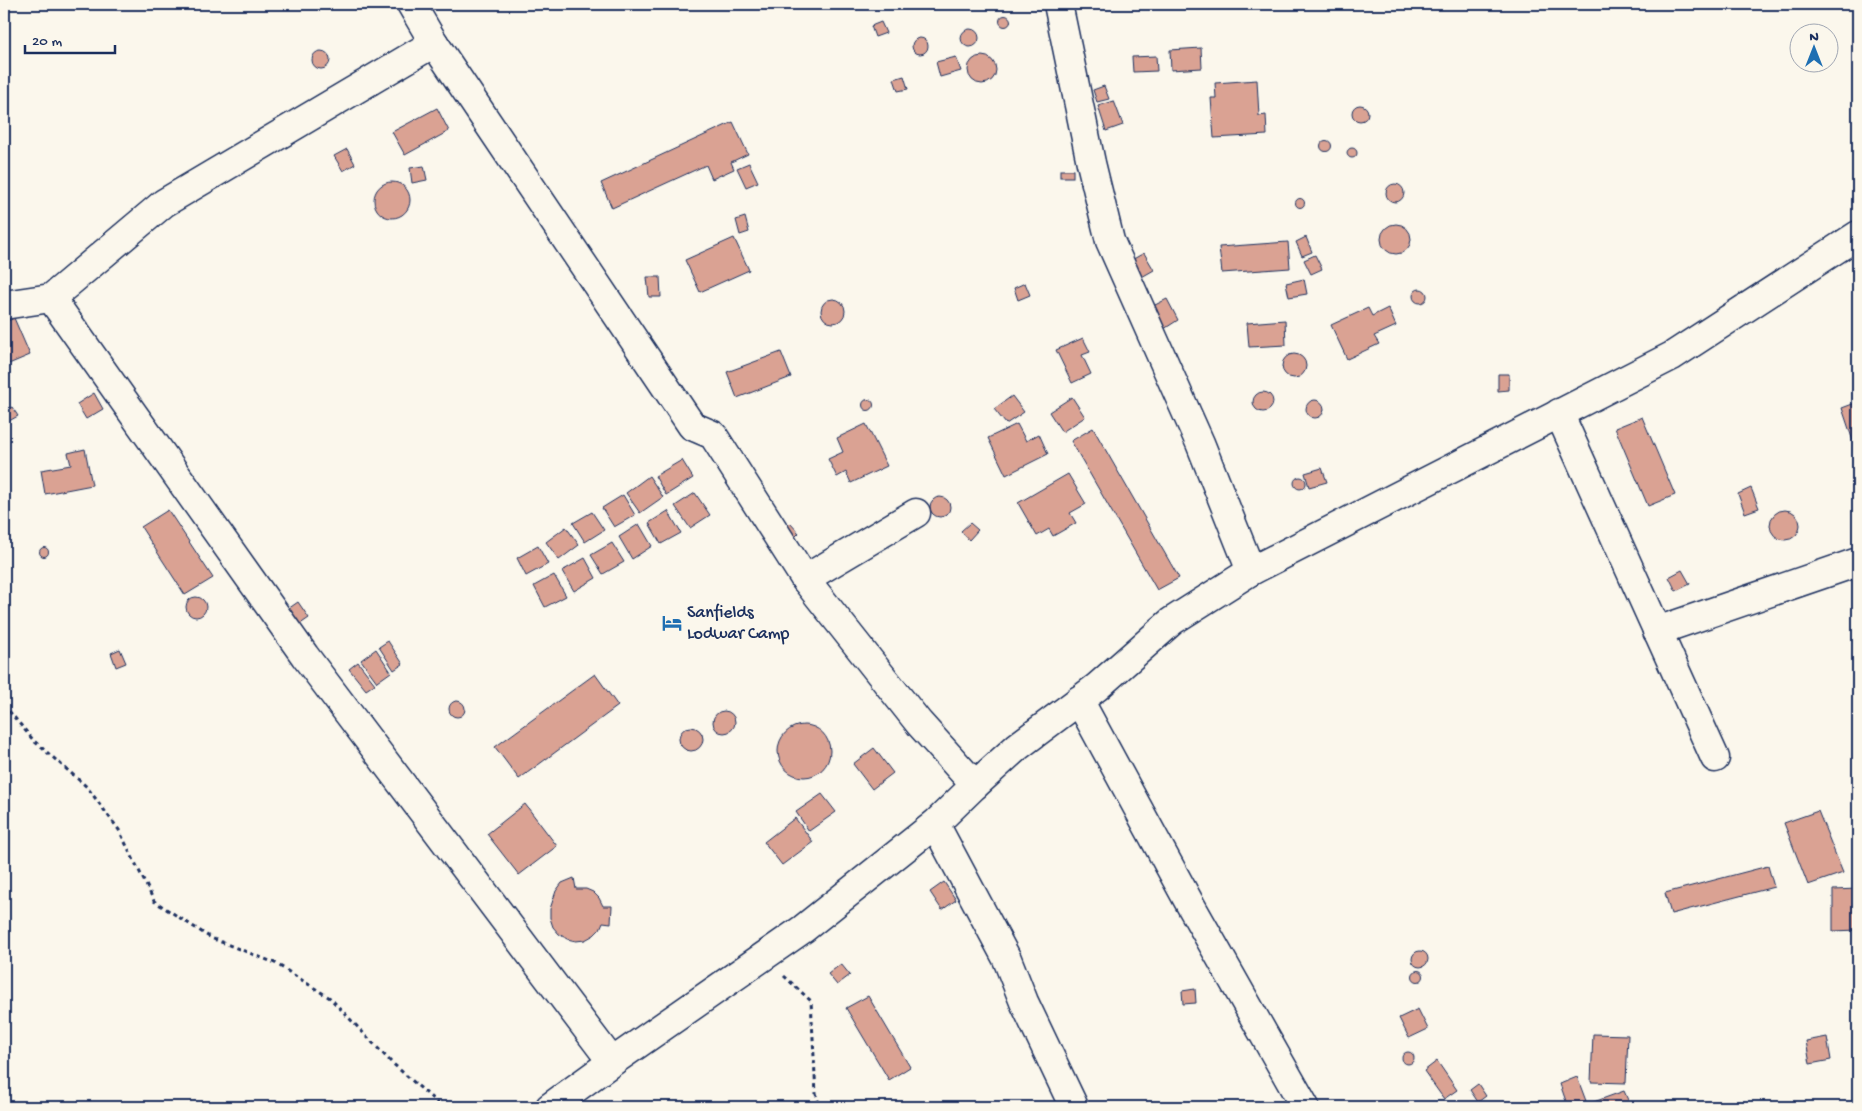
<svg xmlns="http://www.w3.org/2000/svg" width="1862" height="1111" viewBox="0 0 1862 1111" font-family="'Gochi Hand',sans-serif">
	<style>
		.building { fill: #daa293; stroke: #1b2f5e }
		.lines { fill: none; stroke-linecap: round; stroke-linejoin: round }
		.minor-casing { stroke: #1b2f5e; stroke-width: 31 }
		.path { stroke: #1b2f5e; stroke-width: 3; stroke-dasharray: 4 4; stroke-linecap: butt }
		.minor { stroke: #fbf7ec; stroke-width: 28 }
		.labels { text-anchor: middle; dominant-baseline: central; stroke-width: 4; stroke-linejoin: round; paint-order: stroke }
		.poi-label { font-size: 18px; fill: #1b2f5e; stroke: #fbf7ec; text-anchor: start }
	</style>
	<rect width="100%" height="100%" fill="#fbf7ec"/>
	<filter id="ink" filterUnits="userSpaceOnUse"><feTurbulence type="fractalNoise" baseFrequency=".02" numOctaves="2"/><feDisplacementMap in="SourceGraphic" scale="10" xChannelSelector="R" yChannelSelector="G"/><feConvolveMatrix kernelMatrix="1 2 1 2 8 2 1 2 1" color-interpolation-filters="sRGB"/></filter>
	<g filter="url(#ink)">
		<g class="building">
			<circle cx="1005" cy="21" r="5.5"/>
			<polygon points="881,22 886,33 875,37 871,26"/>
			<circle cx="970" cy="38" r="9"/>
			<circle cx="920" cy="46" r="8"/>
			<polygon points="1201,48 1202,68 1171,70 1170,50"/>
			<circle cx="321" cy="60" r="9"/>
			<polygon points="1156,56 1157,71 1133,72 1132,57"/>
			<circle cx="982" cy="70" r="14"/>
			<polygon points="956,57 961,71 940,77 936,62"/>
			<polygon points="904,76 908,89 898,91 894,79"/>
			<polygon points="1257,80 1259,116 1266,115 1267,135 1214,138 1211,98 1216,98 1215,83"/>
			<polygon points="1104,86 1109,99 1097,102 1093,90"/>
			<polygon points="1114,101 1123,125 1106,131 1098,106"/>
			<circle cx="1360" cy="113" r="8"/>
			<polygon points="437,108 449,131 405,155 392,132"/>
			<polygon points="733,122 748,154 731,162 734,169 712,179 706,165 612,208 601,183"/>
			<circle cx="1326" cy="146" r="5.5"/>
			<circle cx="1352" cy="153" r="5"/>
			<polygon points="347,149 355,164 343,171 334,156"/>
			<polygon points="749,163 758,182 746,187 737,168"/>
			<polygon points="424,166 427,180 412,183 410,168"/>
			<rect x="1060" y="170" width="13" height="7"/>
			<circle cx="392" cy="200" r="18"/>
			<circle cx="1395" cy="193" r="9"/>
			<circle cx="1300" cy="203" r="4.5"/>
			<polygon points="745,217 749,232 740,235 736,220"/>
			<circle cx="1396" cy="239" r="15"/>
			<polygon points="1306,237 1312,252 1302,256 1296,242"/>
			<polygon points="734,238 749,270 700,292 685,260"/>
			<polygon points="1288,242 1290,268 1222,273 1219,247"/>
			<polygon points="1144,253 1154,270 1140,278 1130,261"/>
			<polygon points="1315,255 1322,269 1311,274 1304,260"/>
			<polygon points="647,277 660,277 661,297 649,297"/>
			<polygon points="1304,279 1307,294 1289,297 1286,283"/>
			<polygon points="1025,283 1030,295 1018,300 1014,288"/>
			<circle cx="1420" cy="296" r="7"/>
			<circle cx="833" cy="311" r="12"/>
			<polygon points="1167,299 1178,320 1164,329 1151,307"/>
			<polygon points="1368,308 1372,316 1388,308 1396,326 1374,336 1379,344 1347,359 1331,325"/>
			<polygon points="14,318 30,355 4,366 4,323"/>
			<polygon points="1285,320 1286,345 1249,347 1247,323"/>
			<polygon points="1083,338 1090,352 1082,355 1091,374 1072,383 1056,350"/>
			<polygon points="781,352 791,377 737,398 727,372"/>
			<circle cx="1294" cy="366" r="12"/>
			<polygon points="1498,374 1509,374 1509,390 1498,391"/>
			<circle cx="1263" cy="402" r="10"/>
			<polygon points="94,393 103,409 86,419 77,404"/>
			<polygon points="1012,396 1024,412 1006,424 994,409"/>
			<polygon points="1072,397 1085,417 1062,432 1049,412"/>
			<circle cx="868" cy="405" r="5.5"/>
			<circle cx="1315" cy="409" r="9"/>
			<polygon points="1858,402 1858,456 1842,408"/>
			<polygon points="12,407 18,416 9,421 4,411"/>
			<polygon points="1642,417 1675,495 1648,506 1615,428"/>
			<polygon points="866,424 887,466 851,483 846,472 837,477 828,459 843,452 837,438"/>
			<polygon points="1017,424 1026,441 1039,434 1048,454 1006,475 988,438"/>
			<polygon points="1093,428 1179,578 1157,590 1071,441"/>
			<polygon points="85,449 92,485 45,494 41,470 71,465 68,453"/>
			<polygon points="682,460 693,478 666,495 655,476"/>
			<polygon points="1322,468 1327,482 1309,487 1305,473"/>
			<polygon points="1068,474 1086,504 1070,513 1076,523 1053,536 1049,529 1037,536 1018,503"/>
			<polygon points="649,476 663,497 640,513 626,493"/>
			<circle cx="1300" cy="483" r="6"/>
			<polygon points="1751,488 1759,508 1745,513 1738,494"/>
			<polygon points="695,493 710,515 690,528 675,506"/>
			<polygon points="623,495 635,515 614,527 602,508"/>
			<circle cx="940" cy="507" r="10"/>
			<polygon points="168,510 213,578 185,595 141,527"/>
			<circle cx="1785" cy="525" r="15"/>
			<polygon points="668,511 681,533 661,544 649,523"/>
			<polygon points="592,512 604,530 585,542 573,523"/>
			<polygon points="790,523 799,533 792,540 783,530"/>
			<polygon points="970,523 978,530 969,540 961,531"/>
			<polygon points="639,524 652,546 632,559 619,537"/>
			<polygon points="566,527 579,545 559,560 546,542"/>
			<polygon points="612,543 624,562 603,574 591,555"/>
			<polygon points="538,546 548,564 526,576 517,558"/>
			<circle cx="44" cy="552" r="4.5"/>
			<polygon points="585,558 596,578 574,591 562,571"/>
			<polygon points="1682,570 1690,584 1676,591 1669,577"/>
			<polygon points="554,575 566,596 545,607 534,586"/>
			<circle cx="196" cy="607" r="10"/>
			<polygon points="298,602 309,618 296,627 285,611"/>
			<polygon points="388,641 403,664 394,670 379,647"/>
			<polygon points="120,649 126,663 116,667 111,653"/>
			<polygon points="376,649 391,672 377,682 361,660"/>
			<polygon points="358,662 375,684 366,690 349,669"/>
			<polygon points="595,674 618,706 519,779 495,747"/>
			<circle cx="457" cy="709" r="8"/>
			<circle cx="724" cy="722" r="11"/>
			<circle cx="804" cy="751" r="26"/>
			<circle cx="691" cy="739" r="12"/>
			<polygon points="874,748 893,773 872,789 853,764"/>
			<polygon points="822,794 836,812 809,831 796,812"/>
			<polygon points="525,804 557,846 519,875 487,834"/>
			<polygon points="1818,811 1843,873 1808,885 1784,823"/>
			<polygon points="795,818 813,842 782,865 764,842"/>
			<polygon points="1768,866 1774,887 1671,914 1665,893"/>
			<polygon points="574,878 576,889 586,889 593,892 599,898 603,906 612,906 611,923 603,922 600,929 594,935 585,940 576,941 567,939 559,934 553,927 550,918 550,909 556,891 562,883"/>
			<polygon points="944,882 956,900 942,910 930,892"/>
			<polygon points="1858,889 1858,930 1833,931 1833,890"/>
			<circle cx="1420" cy="959" r="8"/>
			<polygon points="841,964 850,975 837,985 828,974"/>
			<circle cx="1418" cy="976" r="5.5"/>
			<polygon points="1195,989 1196,1003 1183,1004 1182,991"/>
			<polygon points="868,996 910,1067 889,1080 846,1008"/>
			<polygon points="1418,1009 1428,1029 1409,1038 1399,1018"/>
			<polygon points="1593,1034 1628,1035 1626,1083 1591,1082"/>
			<polygon points="1827,1037 1831,1060 1810,1064 1806,1041"/>
			<circle cx="1408" cy="1058" r="6"/>
			<polygon points="1437,1061 1457,1090 1444,1099 1424,1071"/>
			<polygon points="1577,1077 1586,1101 1568,1107 1560,1084"/>
			<polygon points="1478,1084 1486,1096 1478,1102 1470,1090"/>
			<polygon points="1624,1091 1631,1107 1592,1107 1591,1103"/>
		</g>
		<g class="lines">
			<defs>
				<g id="minor">
					<polyline points="411,4 434,43 692,426 713,435 805,579 919,723 975,785"/>
					<polyline points="1058,4 1091,163 1110,241 1200,443 1251,571"/>
					<polyline points="51,298 305,656 612,1062"/>
					<polyline points="4,305 51,298 164,203 434,43"/>
					<polyline points="1559,413 1715,758"/>
					<polyline points="805,579 916,513"/>
					<polyline points="1657,631 1858,562"/>
					<polyline points="1079,700 1190,904 1305,1107"/>
					<polyline points="935,824 1007,959 1024,1002 1074,1107"/>
					<polyline points="550,1107 612,1062 803,929 935,824 973,787 1017,747 1097,687 1172,621 1251,571 1672,356 1858,235"/>
				</g>
			</defs>
			<use href="#minor" class="minor-casing"/>
			<g class="path">
				<polyline points="4,705 34,741 87,787 119,830 154,901 211,938 275,963 330,998 391,1062 442,1107"/>
				<polyline points="784,976 811,1001 816,1094 820,1107"/>
			</g>
			<use href="#minor" class="minor"/>
		</g>
	</g>
	<defs>
		<symbol id="hotel-bare" viewBox="-9 -9 18 18"><path d="M-6-4.5h1.5V1H6V5H4.5V3h-9V5H-6ZM-4 0a1.8 1.8 0 1 1 3.6 0ZM.5 0V-2.5h3Q6-2.5 6 0Z" fill="#1f6fb2" stroke="#fbf7ec" stroke-width="2.5" paint-order="stroke"/></symbol>
	</defs>
	<g fill-rule="evenodd">
		<use href="#hotel-bare" x="658" y="609" width="28" height="28"/>
	</g>
	<g class="labels">
		<g class="poi-label">
			<text x="687" y="613">Sanfields<tspan x="687" dy="21">Lodwar Camp</tspan></text>
		</g>
	</g>
	<rect width="1862" height="1111" fill="none" stroke="#fbf7ec" stroke-width="20"/>
	<rect x="10" y="10" width="1842" height="1091" fill="none" stroke="#1b2f5e" stroke-width="2" filter="url(#ink)"/>
	<g transform="translate(1814 48)"><circle r="24" fill="#fbf7ec" stroke="#a1a7b3"/>
	<path d="M0-4L9 19L0 12L-9 19Z" fill="#1f6fb2"/>
	<text y="-8" font-size="14" font-weight="bold" text-anchor="middle" fill="#1b2f5e">N</text>
	</g>
	<path d="M25 45v8h90v-8" fill="none" stroke="#1b2f5e" stroke-width="2.5"/>
	<text x="32" y="45" font-size="15" fill="#1b2f5e" stroke="#fbf7ec" stroke-width="4" paint-order="stroke">20 m</text>
</svg>
